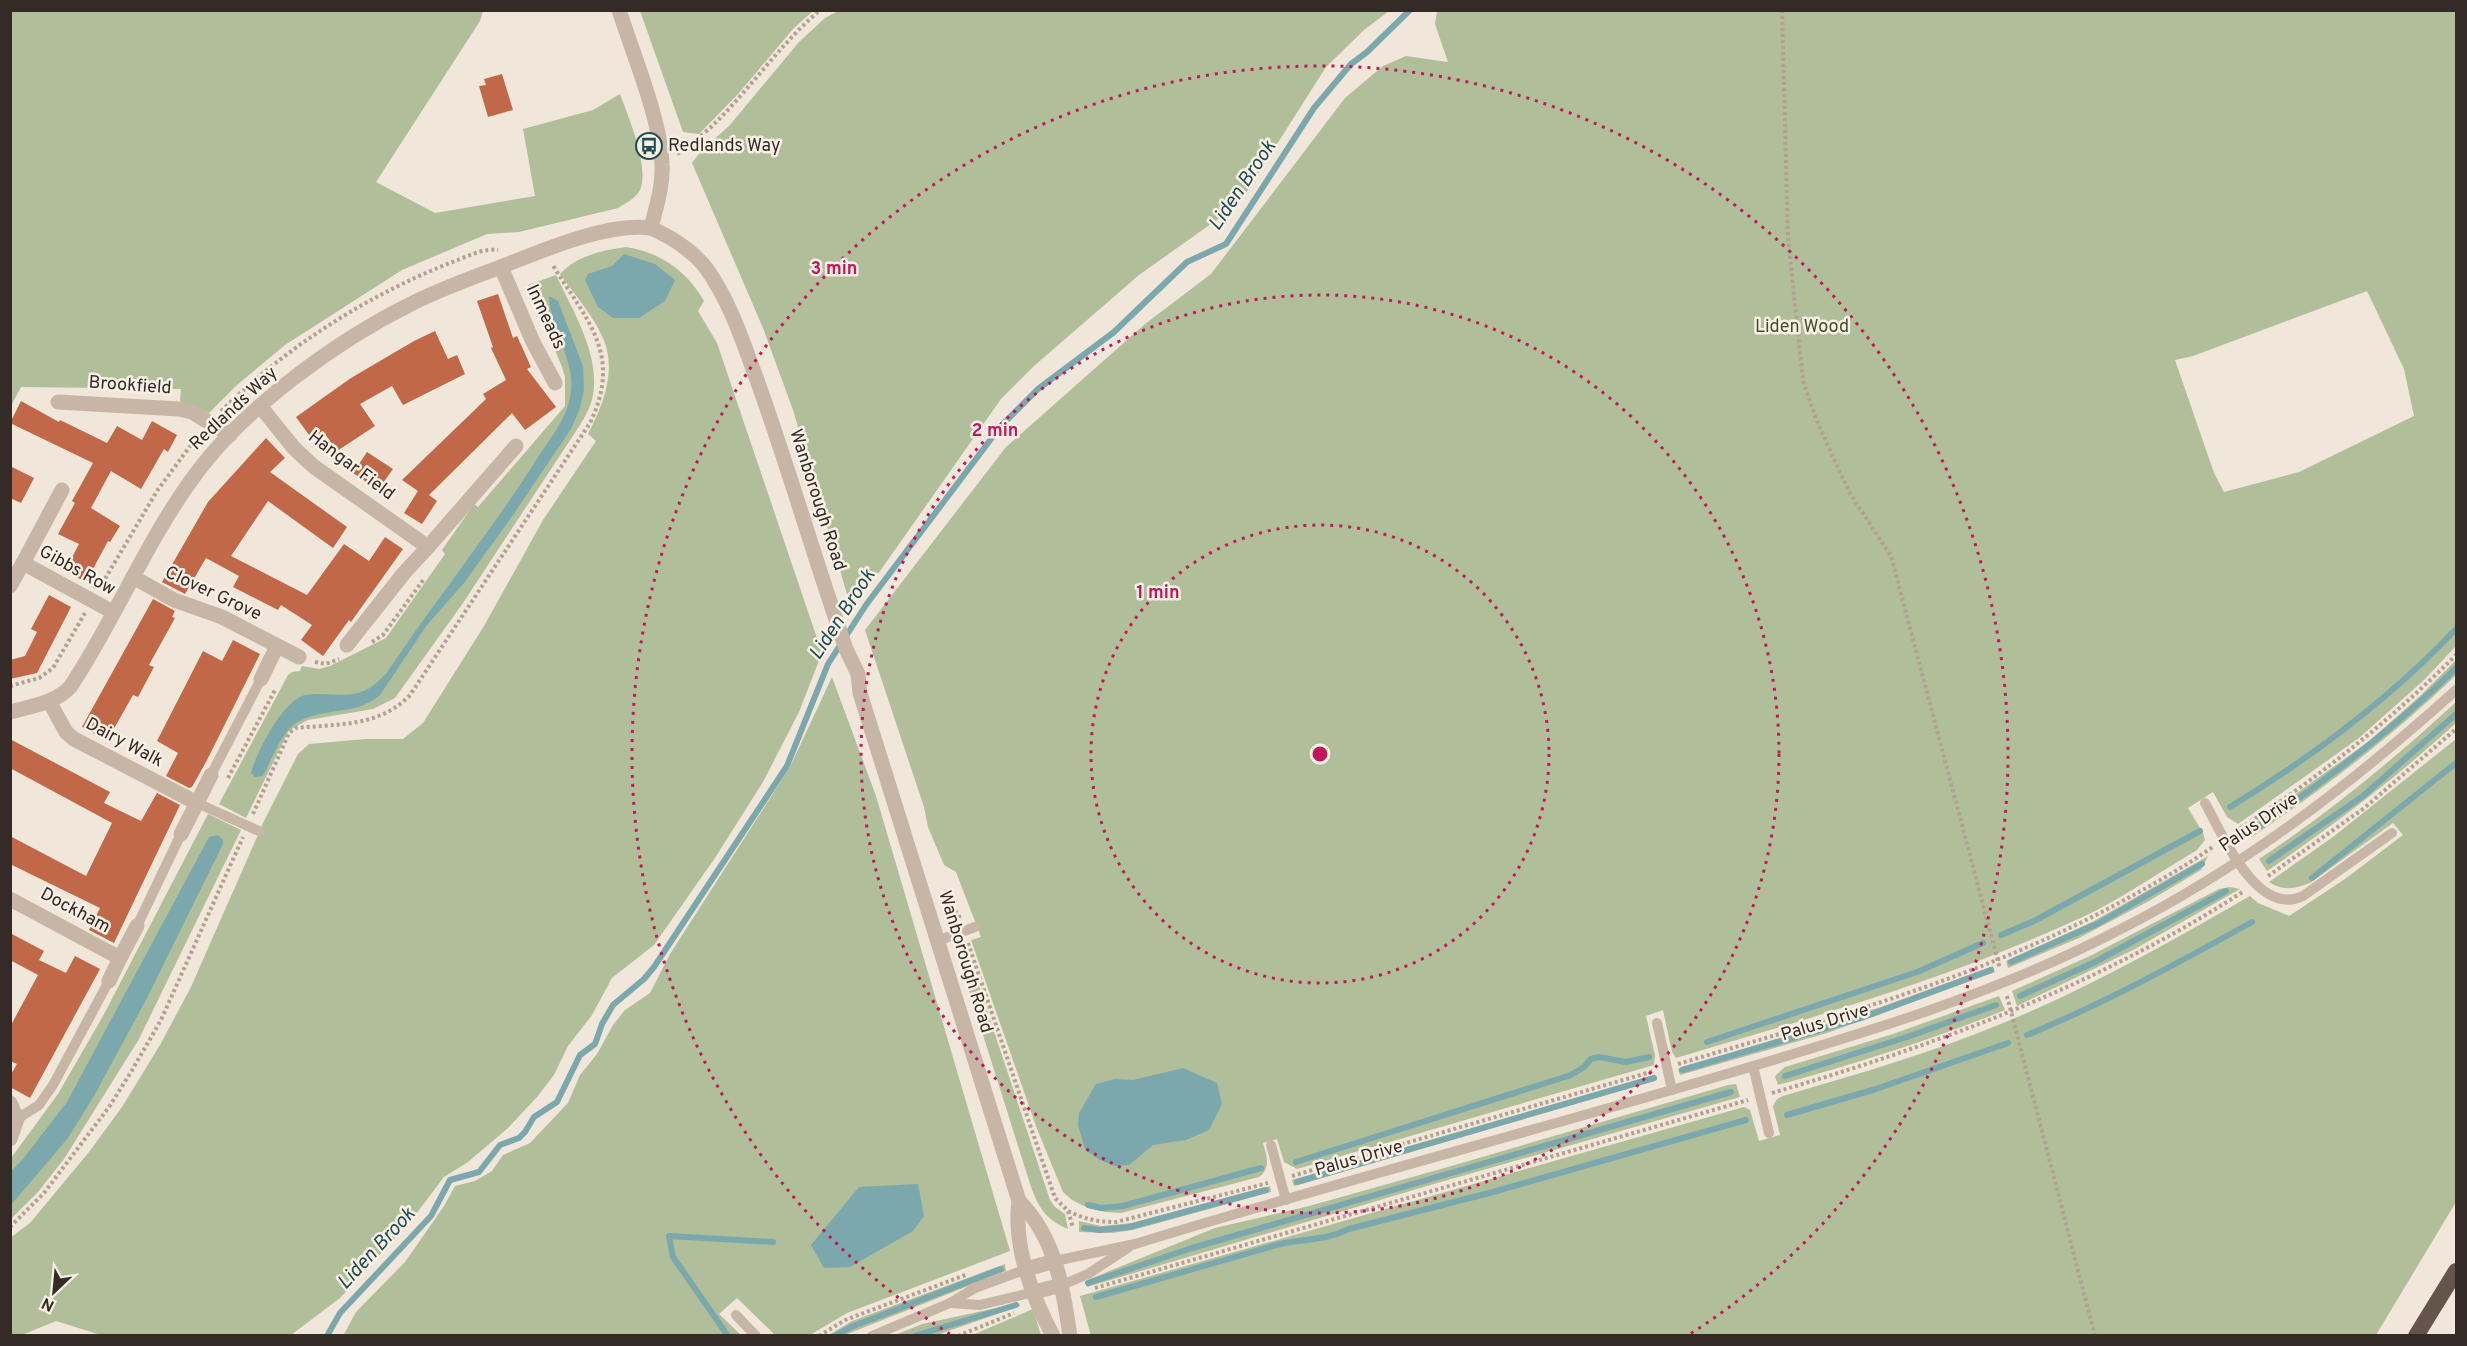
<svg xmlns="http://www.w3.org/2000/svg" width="2467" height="1346" viewBox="0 0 2467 1346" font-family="Overpass,sans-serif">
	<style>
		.green { fill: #b1be9a; fill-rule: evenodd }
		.water { fill: #7aa8ac }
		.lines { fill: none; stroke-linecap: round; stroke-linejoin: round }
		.stream { stroke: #7aa8ac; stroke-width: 6 }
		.building { fill: #c06847 }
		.path { stroke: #b3a090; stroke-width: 4; stroke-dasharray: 3 3; stroke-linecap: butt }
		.service { stroke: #c7b6a6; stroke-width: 10 }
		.minor { stroke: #c7b6a6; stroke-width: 15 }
		.tertiary { stroke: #c7b6a6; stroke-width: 15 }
		.trunk { stroke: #64544b; stroke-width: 16 }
		.ring { fill: none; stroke: #c2185b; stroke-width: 3; stroke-dasharray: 3 6 }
		.labels { text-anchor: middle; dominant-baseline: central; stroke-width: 5; stroke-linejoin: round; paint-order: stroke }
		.poi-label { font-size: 18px; fill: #342b27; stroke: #f8f0e5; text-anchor: start }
		.street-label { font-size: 18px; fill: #342b27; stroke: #f8f0e5 }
		.park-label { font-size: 18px; fill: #42512c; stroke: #f8f0e5 }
		.water-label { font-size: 20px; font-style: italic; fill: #1e4e53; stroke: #f8f0e5 }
		.centre { fill: #c2185b; stroke: #f8f0e5; stroke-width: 3 }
		.ring-label { font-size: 18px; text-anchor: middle; font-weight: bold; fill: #c2185b; stroke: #f8f0e5; stroke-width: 5; stroke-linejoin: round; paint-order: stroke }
	</style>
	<rect width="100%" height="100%" fill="#f0e6d9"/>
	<g class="green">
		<polygon points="840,10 1389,11 1364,30 1326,67 1244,196 1225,214 1139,275 1034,366 1001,399 873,581 849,601 793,410 763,328 692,163 702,150 729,126 799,42 825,18"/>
		<path d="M11,11H483L480,21L376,182L435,213L535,196L523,129L593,110L620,94C628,116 650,167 640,190C636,198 626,203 618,208L519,232L487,234L402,270L285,345L237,385L209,413L180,401L181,389L21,387L11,406Z"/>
		<polygon points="640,11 640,10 813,11 793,29 738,94 699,134 683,132"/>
		<path d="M1437,11H2456V646L2424,680L2359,738L2238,824L2227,817L2213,792L2188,808L2203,833L2205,840L2197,850C2163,870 2130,893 2095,911C1962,975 1818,1016 1676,1058L1672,1052L1663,1010L1646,1016L1655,1055L1654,1065L1297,1169L1284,1162L1277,1139L1263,1143C1267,1157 1271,1168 1259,1177L1121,1213L1105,1212L1084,1206L1072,1200L1063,1192L1037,1129L971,940L981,937L956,872L944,865L928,827L924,807L865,630L1006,447L1145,324L1211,274L1345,98L1383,66L1406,56L1448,62L1435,24ZM2367,291L2404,369L2414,416L2299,472L2224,492L2214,473L2175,360L2193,356Z"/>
		<path d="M626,247C660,252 687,271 704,301L698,311L717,343L822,653L799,712L763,782L715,858L654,945L612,978L592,1015L568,1046L554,1075L537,1097L508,1128L468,1162L444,1177L413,1218L340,1298L291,1335H101L56,1321L22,1335H11L10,1238L30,1223L89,1152L122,1107L160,1045L191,987L264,821L298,754L309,744L366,739H403L423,723L484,626L543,520L596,441L588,434C603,405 618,369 602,336C592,314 574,294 560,274C576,256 603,250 626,247Z"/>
		<path d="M556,275C573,311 600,354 593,395C591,406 586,415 580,425L463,603L395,698L373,709L308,720L293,728L288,732L246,818L219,804L288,675L292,672L300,671L302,666L319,669L330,666L386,638L445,554L442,550L474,504L478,507L565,406V377L562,367L528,285Z"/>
		<path d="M2456,660V675C2393,736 2324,788 2252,837L2241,833L2368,742L2420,696Z"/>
		<polygon points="832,677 876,796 1010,1251 847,1313 810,1335 775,1335 737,1298 719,1314 741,1335 343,1336 356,1312 405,1262 444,1206 455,1186 475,1181 492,1171 503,1155 530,1143 568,1103 580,1075 597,1054 613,1025 625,1010 650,993 670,954 790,767"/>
		<path d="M2456,702V723C2396,778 2334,825 2267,871L2259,859C2329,813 2394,759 2456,702Z"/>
		<path d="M2456,739V1202L2376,1335L1091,1336L1080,1296L1744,1107L1750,1110L1759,1141L1780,1135L1773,1106L1777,1099L1783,1096C1857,1074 1932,1053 2003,1023C2089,988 2170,942 2250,896L2258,903L2289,916L2345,879L2403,835L2393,823L2310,883C2295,889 2282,891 2269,882L2333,837Z"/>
		<polygon points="208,814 241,830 139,1039 64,1159 38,1192 11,1219 11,1158 58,1094 103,1016"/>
		<polygon points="2208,856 2201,870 2149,901 2079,938 2008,968 2006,961 2094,921"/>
		<polygon points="2230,887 2240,889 2133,950 2017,1006 2012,991 2090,956 2219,889"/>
		<path d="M965,944L1050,1200L1055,1207L1065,1214L1068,1229C1046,1220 1039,1208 1031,1187L960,962V956Z"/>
		<polygon points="1993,966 1995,972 1827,1033 1680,1075 1678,1069 1881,1007"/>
		<path d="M1999,996L2005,1010C1931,1040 1855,1064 1778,1085L1775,1076L1785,1067L1893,1034Z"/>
		<polygon points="1656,1075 1657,1080 1294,1186 1292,1180"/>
		<polygon points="1736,1084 1740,1097 1427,1186 1087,1287 1085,1281 1215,1228 1309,1206 1448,1167 1728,1085"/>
		<polygon points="1270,1186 1271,1192 1133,1230 1112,1233 1079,1232 1079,1221 1101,1226 1132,1223"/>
		<polygon points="1005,1264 1006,1271 845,1335 827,1336 852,1321"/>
		<polygon points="1019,1303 1020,1306 937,1335 895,1335 922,1324"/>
		<polygon points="1033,1309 1041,1335 970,1336"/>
	</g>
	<g class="water">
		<polygon points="624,254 655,264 675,280 665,301 639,318 613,318 598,307 585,280 588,274 612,266"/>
		<path d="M549,296L558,301L583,366L584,390L579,411L571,429L511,518L464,583L427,625L380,695C355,718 314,705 290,728C278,741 271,761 263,776L255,777L251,773C256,753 283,700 305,695C326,691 348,700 368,689C375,685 380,679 386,674C433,603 487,537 533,465C547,442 570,417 571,389C574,356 549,328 549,296Z"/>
		<polygon points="218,835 223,840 223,844 147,998 94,1096 68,1138 11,1205 11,1171 23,1159 67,1102 209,837"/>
		<polygon points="1183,1068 1217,1083 1222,1104 1209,1130 1186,1140 1153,1145 1129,1165 1115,1166 1098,1159 1085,1149 1078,1125 1079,1113 1096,1084 1115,1079 1133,1080"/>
		<polygon points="918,1184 924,1216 913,1231 850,1267 824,1268 811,1245 859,1187"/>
	</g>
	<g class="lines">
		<g class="stream">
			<path d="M2230,807C2312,757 2390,699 2456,629"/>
			<path d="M2251,832C2324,782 2393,730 2456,668"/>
			<polyline points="2269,861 2363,796 2456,714"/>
			<polyline points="2312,878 2456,763"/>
			<polyline points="2001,935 2034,921 2200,831"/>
			<polyline points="2011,962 2099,923 2202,864"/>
			<polyline points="2020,996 2093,963 2226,891"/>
			<path d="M2027,1035C2105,1003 2178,963 2252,922"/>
			<polyline points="1707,1042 1917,972 1983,943"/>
			<polyline points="1682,1070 1864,1017 1991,970"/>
			<polyline points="1785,1076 1907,1037 1996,1005"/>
			<polyline points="1787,1115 1876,1089 2008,1043"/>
			<polyline points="1296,1162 1571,1075 1584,1067 1591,1059 1599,1057 1626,1062 1649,1057"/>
			<polyline points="1297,1182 1654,1078"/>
			<polyline points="1088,1205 1101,1208 1123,1206 1261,1168"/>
			<polyline points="1084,1228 1100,1230 1129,1227 1266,1190"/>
			<polyline points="1088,1283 1192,1248 1731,1092"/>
			<path d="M1096,1297L1280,1244C1307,1238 1324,1241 1349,1229L1493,1192L1746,1120"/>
			<polyline points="327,1336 340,1313 431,1216 450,1180 479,1172 500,1145 519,1138 525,1132 534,1117 557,1102 580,1055 595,1044 602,1024 613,1005 644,979 654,967 787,766 828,664 866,605 1000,427 1038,389 1114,332 1187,262 1226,244 1314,108 1351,64 1367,52 1410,10"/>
			<polyline points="728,1336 673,1257 669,1236 773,1242"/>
			<polyline points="835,1336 851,1327 1001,1269"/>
			<polyline points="914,1336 1016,1305"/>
		</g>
	</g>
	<g class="building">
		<polygon points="502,74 513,110 488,117 479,86 486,85 484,79"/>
		<polygon points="498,294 513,338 517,336 531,367 527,369 556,407 525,430 512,413 429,495 437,501 422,524 404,513 418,491 402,480 486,399 483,394 506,380 491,348 493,347 477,301"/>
		<polygon points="435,331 448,359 457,355 465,374 403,405 392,386 360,404 375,426 337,451 323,431 312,439 296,417 351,378 414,341"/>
		<polygon points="21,401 59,422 60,420 107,443 117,426 142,440 152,421 177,435 168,452 164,449 141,489 111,471 91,508 120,526 110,542 108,541 86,582 65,571 79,544 58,534 75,503 72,501 93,463 10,423"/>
		<polygon points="266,438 285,458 270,472 347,527 333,548 268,501 231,556 307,595 344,544 369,561 385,537 403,549 351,622 349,620 323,656 301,640 312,625 281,605 278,610 233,587 239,576 206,558 185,594 162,582 208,502"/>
		<polygon points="367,452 393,469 378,490 353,473"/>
		<polygon points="10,466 34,478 21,503 10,498"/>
		<polygon points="49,595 71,607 37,673 10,679 10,660 25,656 37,632 31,629"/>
		<polygon points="153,599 175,611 172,617 175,618 149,665 154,667 138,697 133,695 107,741 82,727"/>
		<polygon points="233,640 260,654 207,760 192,787 189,788 166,776 178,753 157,741 203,651 222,661"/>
		<polygon points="10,739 110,792 104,803 141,821 157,793 180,805 114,943 89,930 100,908 10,864 10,836 86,876 112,823 10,768"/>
		<polygon points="10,933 44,951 39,960 66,973 75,956 100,969 30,1098 10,1087 10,1076 17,1064 10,1061 10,1027 38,975 10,960"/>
	</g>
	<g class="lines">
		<g class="path">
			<polyline points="1782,10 1788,238 1803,381 1816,419 1849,492 1891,556 2000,969"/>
			<path d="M677,154C690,147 699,137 710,128C749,91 779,45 820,10"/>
			<path d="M221,411C286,347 369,294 455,261C469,256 483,248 498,250"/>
			<polyline points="99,589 157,491 199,434"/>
			<polyline points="372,642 383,635 424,579"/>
			<polyline points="315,662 326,664 339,659"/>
			<polyline points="10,686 39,678 53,668 85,613"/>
			<polyline points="228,778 275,690"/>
			<path d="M253,814L289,733L296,728C337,724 380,727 410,695L590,423C623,354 587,321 552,264"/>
			<path d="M2235,832C2316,779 2387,724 2456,655"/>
			<polyline points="2268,876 2363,809 2456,729"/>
			<polyline points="944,906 958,913 960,919"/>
			<polyline points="968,943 1055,1198 1068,1211 1073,1228"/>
			<polyline points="2007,996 2095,1336"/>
			<path d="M1678,1064C1832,1018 1987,976 2128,898C2157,882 2186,866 2214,846"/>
			<path d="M1772,1093C1937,1045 2099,985 2244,891"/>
			<polyline points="1292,1176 1654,1071"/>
			<path d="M1068,1211C1084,1219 1098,1222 1116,1222L1268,1183"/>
			<polyline points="10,1227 44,1193 109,1107 131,1072 161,1020 243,837"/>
			<polyline points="1095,1288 1748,1100"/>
			<polyline points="819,1336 845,1320 968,1274"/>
			<polyline points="958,1336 1014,1313"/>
		</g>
		<g class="service">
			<polyline points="211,775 261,679"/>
			<polyline points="197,803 259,831"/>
			<path d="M2205,803C2223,835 2257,918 2303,896L2392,833"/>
			<polyline points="137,926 181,834"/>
			<polyline points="937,941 975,927"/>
			<polyline points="1657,1023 1672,1090"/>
			<polyline points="1753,1066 1769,1133"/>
			<polyline points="17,1119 39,1105 53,1085 109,981"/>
			<polyline points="1271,1145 1286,1200"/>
			<path d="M1055,1261L1135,1244C1330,1184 1527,1133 1723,1075C1858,1035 1994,995 2119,930C2245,866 2352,784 2456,690"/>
			<polyline points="1062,1285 1088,1274 1129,1247"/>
			<polyline points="950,1303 980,1305 1034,1292"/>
			<polyline points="736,1315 756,1336"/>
			<polyline points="872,1336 950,1303 975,1288 1027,1269"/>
		</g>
		<g class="minor">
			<polyline points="501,267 533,342 555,383"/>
			<polyline points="58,402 179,409 192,412 230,435"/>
			<polyline points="260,406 294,448 313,466 428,547 404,573 347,645"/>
			<polyline points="428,547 516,446"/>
			<polyline points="23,563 62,490"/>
			<polyline points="133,577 174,600 222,617 299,657"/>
			<polyline points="10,586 23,563 113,612"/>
			<polyline points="261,679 277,646"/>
			<polyline points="49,701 66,732 74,739 197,803 181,834"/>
			<path d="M10,712C32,706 56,703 71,686C117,616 148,537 198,471C247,406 338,340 411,304C440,289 472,278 503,266C544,250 608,222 651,228"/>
			<polyline points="197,803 211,775"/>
			<polyline points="10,899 120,958 109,981"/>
			<polyline points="120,958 137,926"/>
			<polyline points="10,1103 17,1119 10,1139"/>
		</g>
		<g class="tertiary">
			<path d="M619,10C633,54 661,120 662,165C663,187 656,207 651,228C671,237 692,250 706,268C730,301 743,342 757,380C789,469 815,560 846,649L858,674L860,693L1019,1201C1013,1246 1032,1296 1053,1336"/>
			<path d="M1019,1201C1055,1237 1063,1287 1070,1336"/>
			<polyline points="1027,1269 1055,1261"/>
			<polyline points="1034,1292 1062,1285"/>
		</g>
		<polyline class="trunk" points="2416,1336 2456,1271"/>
	</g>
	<g class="ring">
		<circle cx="1320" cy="754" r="229"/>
		<circle cx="1320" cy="754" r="459"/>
		<path d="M950 1334A688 688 0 1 1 1690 1334"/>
	</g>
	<defs>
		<symbol id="bus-ring" viewBox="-11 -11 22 22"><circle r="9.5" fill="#f8f0e5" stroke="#1e4e53" stroke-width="1.5"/><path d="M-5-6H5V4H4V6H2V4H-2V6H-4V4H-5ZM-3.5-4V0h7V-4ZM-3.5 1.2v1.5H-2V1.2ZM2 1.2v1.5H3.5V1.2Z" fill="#1e4e53"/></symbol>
	</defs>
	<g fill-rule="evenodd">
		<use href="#bus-ring" x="634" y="131" width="30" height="30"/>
	</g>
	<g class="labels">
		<g class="poi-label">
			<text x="668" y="146">Redlands Way</text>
		</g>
		<g class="street-label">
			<text transform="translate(545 317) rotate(65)">Inmeads</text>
			<text transform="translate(130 386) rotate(4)">Brookfield</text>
			<text transform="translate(234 409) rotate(-43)">Redlands Way</text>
			<text transform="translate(351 466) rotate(37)">Hangar Field</text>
			<text transform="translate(817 500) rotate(72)">Wanborough Road</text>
			<text transform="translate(77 571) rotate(29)">Gibbs Row</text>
			<text transform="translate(213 594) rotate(25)">Clover Grove</text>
			<text transform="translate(124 743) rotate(28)">Dairy Walk</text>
			<text transform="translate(2259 823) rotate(-34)">Palus Drive</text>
			<text transform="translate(75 911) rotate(28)">Dockham</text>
			<text transform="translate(965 962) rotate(73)">Wanborough Road</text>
			<text transform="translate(1825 1023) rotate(-17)">Palus Drive</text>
			<text transform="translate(1359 1159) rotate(-16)">Palus Drive</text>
		</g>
		<g class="park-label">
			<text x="1802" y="327">Liden Wood</text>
		</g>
		<g class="water-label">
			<text transform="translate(1243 186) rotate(-56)">Liden Brook</text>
			<text transform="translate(843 615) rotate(-57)">Liden Brook</text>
			<text transform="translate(377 1249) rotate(-47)">Liden Brook</text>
		</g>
	</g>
	<circle cx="1320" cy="754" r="9" class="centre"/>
	<g class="ring-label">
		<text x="834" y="274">3 min</text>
		<text x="995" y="436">2 min</text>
		<text x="1158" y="598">1 min</text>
	</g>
	<rect width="2467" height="1346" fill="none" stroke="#342b27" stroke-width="24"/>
	<g transform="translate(54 1292) rotate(206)" stroke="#f8f0e5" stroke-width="4.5" paint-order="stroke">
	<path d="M0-4.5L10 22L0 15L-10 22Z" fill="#342b27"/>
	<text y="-9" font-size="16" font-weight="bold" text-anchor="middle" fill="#342b27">N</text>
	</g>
</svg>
